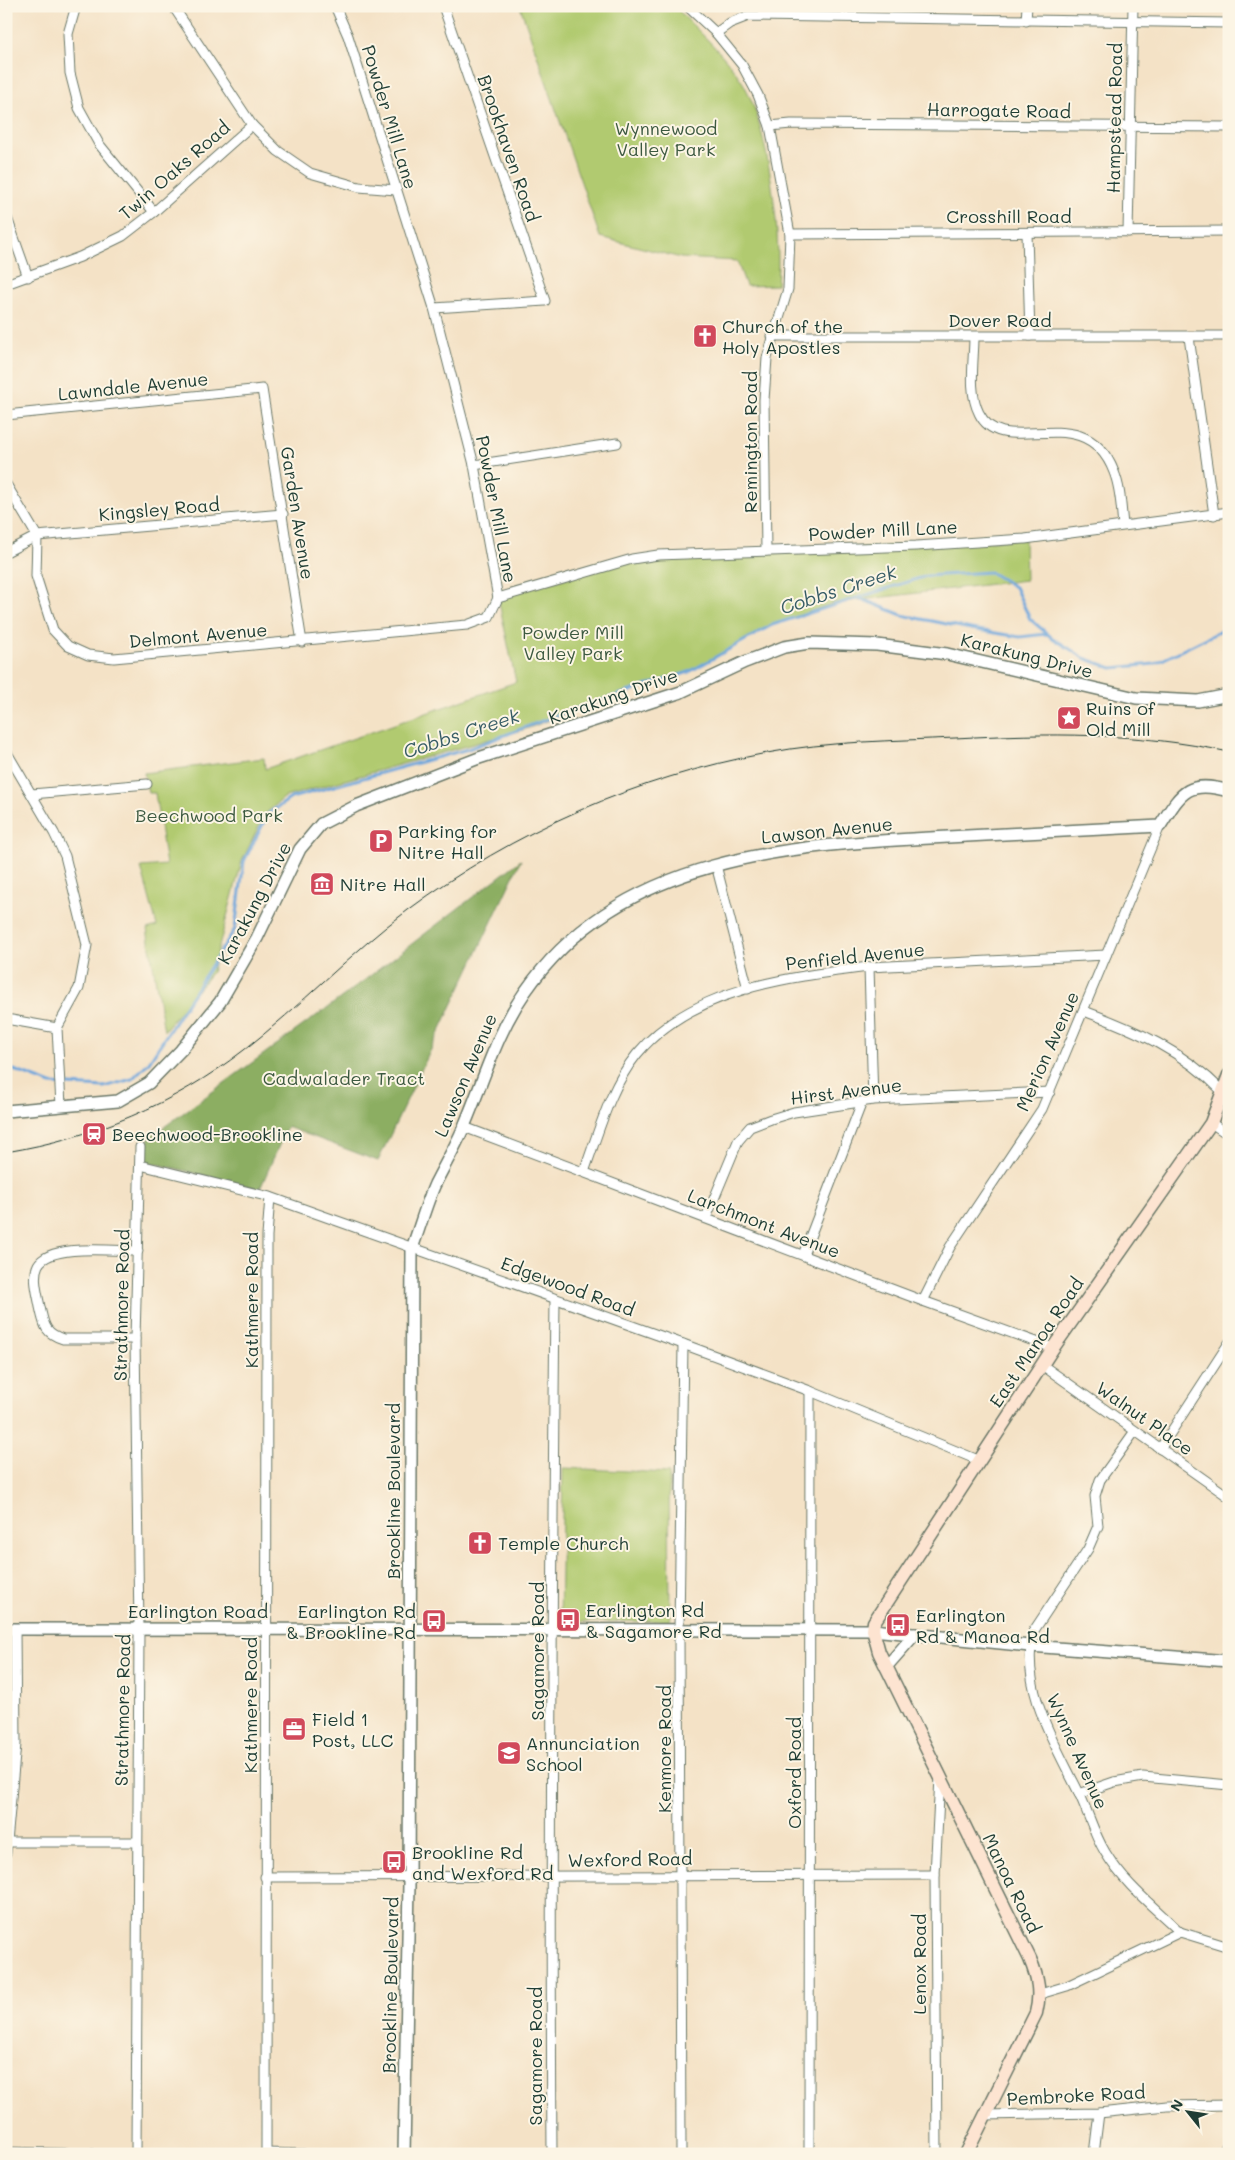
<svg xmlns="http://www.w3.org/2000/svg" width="1235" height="2160" viewBox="0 0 1235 2160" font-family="Mali,sans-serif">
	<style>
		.green { fill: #b1ca70; stroke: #688452 }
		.forest { fill: #8cae62; stroke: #56764b }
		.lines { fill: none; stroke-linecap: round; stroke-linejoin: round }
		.stream { stroke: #6da6dc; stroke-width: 3 }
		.minor-casing { stroke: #6a7767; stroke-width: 11 }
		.tertiary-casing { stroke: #6a7767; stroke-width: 14 }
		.secondary-casing { stroke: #6a7767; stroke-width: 15 }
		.minor { stroke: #fff; stroke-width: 9 }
		.tertiary { stroke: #fff; stroke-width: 11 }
		.secondary { stroke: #fde4d1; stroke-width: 12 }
		.tram { stroke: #1f3d34; stroke-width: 1 }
		.labels { text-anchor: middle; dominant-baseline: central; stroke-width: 4; stroke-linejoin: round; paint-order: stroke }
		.street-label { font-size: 18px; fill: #1f3d34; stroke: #fcf5e5 }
		.park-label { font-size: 18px; fill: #3c5940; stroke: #fcf5e5 }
		.poi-label { font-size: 18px; fill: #1f3d34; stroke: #fcf5e5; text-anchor: start }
		.water-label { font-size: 19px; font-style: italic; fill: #365c66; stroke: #fcf5e5 }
	</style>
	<rect width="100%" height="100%" fill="#fcf5e5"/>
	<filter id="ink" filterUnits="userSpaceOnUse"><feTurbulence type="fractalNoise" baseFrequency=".02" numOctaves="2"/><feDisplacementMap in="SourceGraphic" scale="10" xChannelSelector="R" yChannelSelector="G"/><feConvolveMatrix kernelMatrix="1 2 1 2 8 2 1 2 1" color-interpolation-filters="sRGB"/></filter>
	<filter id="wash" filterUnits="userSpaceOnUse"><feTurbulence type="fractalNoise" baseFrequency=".0096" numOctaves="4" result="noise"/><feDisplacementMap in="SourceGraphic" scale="20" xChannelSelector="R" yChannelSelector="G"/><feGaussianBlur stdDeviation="1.12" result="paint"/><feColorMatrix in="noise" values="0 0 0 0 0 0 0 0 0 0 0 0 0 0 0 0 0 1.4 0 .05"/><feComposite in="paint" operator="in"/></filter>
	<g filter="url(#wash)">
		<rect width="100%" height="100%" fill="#f4e2c6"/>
		<g class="green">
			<path d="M520,6H674C698,31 725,54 743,83C768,124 782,236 777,285L746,286L737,261L681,258L600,237Z"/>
			<polygon points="1025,539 1026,580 834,603 772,625 689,672 594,703 526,729 285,797 265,814 242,861 212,972 164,1031 147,929 157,926 141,867 166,865 155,793 148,793 144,773 264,758 265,769 516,682 498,598 631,559"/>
			<polygon points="563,1468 669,1473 670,1621 560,1622"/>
		</g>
		<polygon class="forest" points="521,860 378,1161 287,1127 260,1189 145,1161 149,1138 353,989"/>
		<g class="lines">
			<g class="stream">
				<polyline points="859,598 902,615 971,629 1020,637 1047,634"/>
				<polyline points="6,1067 51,1084 104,1087 132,1079 149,1062 235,929 244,861 268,814 291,798 468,749 566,712 689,672 772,625 926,576 990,572 1015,587 1030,619 1051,637 1084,658 1112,668 1154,664 1229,627"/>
			</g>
		</g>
	</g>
	<g filter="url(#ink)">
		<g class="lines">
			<defs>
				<g id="minor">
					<polyline points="76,6 68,34 70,73 79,108 99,144 154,212"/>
					<polyline points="173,6 252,125 278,151 310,173 359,187 396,190"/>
					<polyline points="335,6 348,36 434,308 474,465 498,598"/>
					<polyline points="687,6 716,33 742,65 758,95 770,126 790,234 788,289 767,358 764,400 766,551"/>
					<polyline points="1026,21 1027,6"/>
					<polyline points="716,33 730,23 748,16 1229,23"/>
					<polyline points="770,126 791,124 1229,127"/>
					<polyline points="6,215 28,277"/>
					<polyline points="1128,232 1133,6"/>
					<polyline points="1027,233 1030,336"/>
					<polyline points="790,234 1229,231"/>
					<polyline points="6,284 80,257 123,236 154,212 252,125"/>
					<polyline points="434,308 545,301 443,6"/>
					<polyline points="772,336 1229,336"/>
					<path d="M974,337C974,360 968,392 979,413C1003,463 1084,395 1114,472C1121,489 1121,508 1123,525"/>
					<polyline points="1189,337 1214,515"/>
					<polyline points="6,415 262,389 302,642"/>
					<polyline points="474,465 617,443"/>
					<polyline points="6,484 37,536 36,576 53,630 68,646 88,655 114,658 467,625 489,617 498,598"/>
					<polyline points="6,552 37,536 283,514"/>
					<polyline points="498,598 632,559 658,555 916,546 1025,539 1229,512"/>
					<polyline points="6,751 54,833 65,856 87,945 79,988 57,1028"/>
					<polyline points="32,794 147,784"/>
					<polyline points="716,865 748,989"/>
					<polyline points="869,967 873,1100"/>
					<path d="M1084,1011C1136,1030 1183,1051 1222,1091"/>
					<polyline points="6,1019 57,1028"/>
					<polyline points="57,1028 61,1106"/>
					<polyline points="1211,1123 1229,1135"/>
					<polyline points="464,1127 923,1301 1053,1348"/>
					<polyline points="140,1165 270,1197 683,1344 810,1391 978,1460"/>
					<path d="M584,1172C598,1134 610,1087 637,1054C692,988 789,977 869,967L1106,955"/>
					<polyline points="706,1218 738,1141 750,1127 771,1119 794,1112 873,1100 1050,1092"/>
					<polyline points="803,1255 862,1102"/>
					<polyline points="923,1301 950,1247 1042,1109 1160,826"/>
					<path d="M135,1339H63C44,1333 44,1324 40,1307C38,1295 32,1277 38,1265C50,1243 115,1251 138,1251"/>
					<polyline points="1042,1365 1229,1497"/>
					<path d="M1135,1431L1100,1480L1095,1496L1098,1526L1088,1549L1033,1632C1020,1689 1055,1744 1079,1793C1088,1812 1094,1834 1105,1852C1124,1884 1154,1907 1180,1932"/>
					<polyline points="1160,1449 1229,1343"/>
					<polyline points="1079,1794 1114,1782 1143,1777 1229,1785"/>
					<polyline points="8,1842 137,1842"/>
					<polyline points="6,1853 16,1744 15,1629"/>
					<polyline points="265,1877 935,1875"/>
					<polyline points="1040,1994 1067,1986 1180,1932 1229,1947"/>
					<polyline points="985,2115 1099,2113 1167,2106 1229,2105"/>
					<polyline points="6,2152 93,2154"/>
					<polyline points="266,2153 304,2154"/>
					<polyline points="136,2154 139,1629 135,1339 140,1147"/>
					<polyline points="266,2154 267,1236 270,1197"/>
					<path d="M552,2154C550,1869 552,1584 555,1299"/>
					<polyline points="681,2154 679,1629 683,1344"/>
					<polyline points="809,2154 810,1391"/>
					<polyline points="937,2154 935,1875 940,1777"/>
					<polyline points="1094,2154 1099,2113"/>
					<polyline points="1222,2154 1229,2141"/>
				</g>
				<g id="tertiary">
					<polyline points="6,1111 118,1101 149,1083 181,1050 220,1002 257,938 300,849 321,824 356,806 479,758 681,692 745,662 784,647 809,643 877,645 947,654 1136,698 1198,701 1229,695"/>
					<polyline points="6,1629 873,1630 1030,1646 1229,1661"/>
					<polyline points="886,1667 915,1634"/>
					<path d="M404,2154L409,1884L412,1248C420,1227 426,1204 435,1184C445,1164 457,1144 465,1124C484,1079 497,1032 525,992C621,853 796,845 948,837C1019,833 1089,830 1160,826C1181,793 1187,779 1229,791"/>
				</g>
				<path id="secondary" d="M966,2154L1036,2013C1041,1993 1038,1978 1030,1959L879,1652L873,1630L874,1622L1053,1348L1211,1123L1229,1075"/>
			</defs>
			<use href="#minor" class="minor-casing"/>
			<use href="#tertiary" class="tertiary-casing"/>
			<use href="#secondary" class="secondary-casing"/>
			<use href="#minor" class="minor"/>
			<use href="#tertiary" class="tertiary"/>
			<use href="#secondary" class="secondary"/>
			<path class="tram" d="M6,1152C95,1137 173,1105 244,1050C301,1006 350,953 408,910C514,831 637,777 767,753C829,741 892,741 955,738C1048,733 1137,732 1229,752"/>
		</g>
	</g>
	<defs>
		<symbol id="church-square" viewBox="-11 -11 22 22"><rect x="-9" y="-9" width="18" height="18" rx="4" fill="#d1495b" stroke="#fcf5e5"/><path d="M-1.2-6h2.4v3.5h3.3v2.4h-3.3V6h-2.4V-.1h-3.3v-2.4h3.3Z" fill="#fff"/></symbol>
		<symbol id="sight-square" viewBox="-11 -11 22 22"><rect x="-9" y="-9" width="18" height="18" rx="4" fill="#d1495b" stroke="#fcf5e5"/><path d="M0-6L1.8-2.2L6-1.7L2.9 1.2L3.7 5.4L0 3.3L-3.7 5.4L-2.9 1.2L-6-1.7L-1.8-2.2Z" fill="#fff"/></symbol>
		<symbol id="parking-square" viewBox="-11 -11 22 22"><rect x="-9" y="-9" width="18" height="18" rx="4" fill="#d1495b" stroke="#fcf5e5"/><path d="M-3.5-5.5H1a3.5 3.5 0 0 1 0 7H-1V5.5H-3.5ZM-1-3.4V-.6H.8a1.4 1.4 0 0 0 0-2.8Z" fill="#fff"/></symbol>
		<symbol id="museum-square" viewBox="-11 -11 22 22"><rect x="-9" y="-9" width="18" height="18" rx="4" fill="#d1495b" stroke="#fcf5e5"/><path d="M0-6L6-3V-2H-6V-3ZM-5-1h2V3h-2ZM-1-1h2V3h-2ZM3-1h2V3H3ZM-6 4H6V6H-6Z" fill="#fff"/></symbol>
		<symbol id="station-square" viewBox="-11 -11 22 22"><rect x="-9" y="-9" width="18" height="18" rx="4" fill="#d1495b" stroke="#fcf5e5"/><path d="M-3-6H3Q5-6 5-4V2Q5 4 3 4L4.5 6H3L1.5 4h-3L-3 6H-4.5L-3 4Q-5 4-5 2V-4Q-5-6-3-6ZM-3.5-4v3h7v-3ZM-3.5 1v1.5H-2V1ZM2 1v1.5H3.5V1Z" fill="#fff"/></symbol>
		<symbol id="bus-square" viewBox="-11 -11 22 22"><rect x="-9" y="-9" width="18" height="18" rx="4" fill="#d1495b" stroke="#fcf5e5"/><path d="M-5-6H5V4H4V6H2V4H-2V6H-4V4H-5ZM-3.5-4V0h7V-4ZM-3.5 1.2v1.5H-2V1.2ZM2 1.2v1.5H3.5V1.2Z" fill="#fff"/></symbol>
		<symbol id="office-square" viewBox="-11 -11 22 22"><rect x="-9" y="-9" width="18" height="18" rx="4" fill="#d1495b" stroke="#fcf5e5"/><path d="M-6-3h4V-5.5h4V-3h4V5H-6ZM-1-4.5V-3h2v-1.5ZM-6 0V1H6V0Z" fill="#fff"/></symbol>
		<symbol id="school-square" viewBox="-11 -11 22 22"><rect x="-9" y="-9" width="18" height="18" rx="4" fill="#d1495b" stroke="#fcf5e5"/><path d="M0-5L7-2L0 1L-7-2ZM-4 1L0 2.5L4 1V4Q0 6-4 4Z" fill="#fff"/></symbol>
	</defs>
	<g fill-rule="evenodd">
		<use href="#church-square" x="691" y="322" width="28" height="28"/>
		<use href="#sight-square" x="1055" y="704" width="28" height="28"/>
		<use href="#parking-square" x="367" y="827" width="28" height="28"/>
		<use href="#museum-square" x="308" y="870" width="28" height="28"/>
		<use href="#station-square" x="80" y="1120" width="28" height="28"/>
		<use href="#church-square" x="466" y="1529" width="28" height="28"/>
		<use href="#bus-square" x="554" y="1606" width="28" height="28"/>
		<use href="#bus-square" x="420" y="1607" width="28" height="28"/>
		<use href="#bus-square" x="884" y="1611" width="28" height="28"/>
		<use href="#office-square" x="280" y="1715" width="28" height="28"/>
		<use href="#school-square" x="495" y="1739" width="28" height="28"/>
		<use href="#bus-square" x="380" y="1848" width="28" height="28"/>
	</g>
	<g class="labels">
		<g class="street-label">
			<text transform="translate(999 110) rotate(1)">Harrogate Road</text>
			<text transform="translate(390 117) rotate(73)">Powder Mill Lane</text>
			<text transform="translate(1114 118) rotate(-89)">Hampstead Road</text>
			<text transform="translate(509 148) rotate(71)">Brookhaven Road</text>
			<text transform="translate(174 170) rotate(-41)">Twin Oaks Road</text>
			<text x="1009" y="216">Crosshill Road</text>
			<text x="1000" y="320">Dover Road</text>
			<text transform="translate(133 386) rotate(-6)">Lawndale Avenue</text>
			<text transform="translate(750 442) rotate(-90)">Remington Road</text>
			<text transform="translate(159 509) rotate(-5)">Kingsley Road</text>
			<text transform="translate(497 509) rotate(79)">Powder Mill Lane</text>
			<text transform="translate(298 513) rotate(81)">Garden Avenue</text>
			<text transform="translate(883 530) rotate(-3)">Powder Mill Lane</text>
			<text transform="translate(198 635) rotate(-5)">Delmont Avenue</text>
			<text transform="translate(1027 655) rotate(14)">Karakung Drive</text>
			<text transform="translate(613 696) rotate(-19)">Karakung Drive</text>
			<text transform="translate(827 830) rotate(-6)">Lawson Avenue</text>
			<text transform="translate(254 903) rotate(-62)">Karakung Drive</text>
			<text transform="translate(855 956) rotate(-6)">Penfield Avenue</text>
			<text transform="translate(1047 1051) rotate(-66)">Merion Avenue</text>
			<text transform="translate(465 1075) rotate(-67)">Lawson Avenue</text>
			<text transform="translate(846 1091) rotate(-7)">Hirst Avenue</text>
			<text transform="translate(764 1223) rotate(21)">Larchmont Avenue</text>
			<text transform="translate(568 1286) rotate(20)">Edgewood Road</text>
			<text transform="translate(251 1300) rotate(-90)">Kathmere Road</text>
			<text transform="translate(121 1305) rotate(-89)">Strathmore Road</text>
			<text transform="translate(1036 1342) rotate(-56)">East Manoa Road</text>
			<text transform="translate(1145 1418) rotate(35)">Walnut Place</text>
			<text transform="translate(393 1491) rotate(-90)">Brookline Boulevard</text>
			<text x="198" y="1611">Earlington Road</text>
			<text transform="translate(537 1651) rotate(-90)">Sagamore Road</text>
			<text transform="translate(250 1705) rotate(-90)">Kathmere Road</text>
			<text transform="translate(122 1710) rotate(-89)">Strathmore Road</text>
			<text transform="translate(664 1749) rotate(-90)">Kenmore Road</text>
			<text transform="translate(1078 1751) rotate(66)">Wynne Avenue</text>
			<text transform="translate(794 1773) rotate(-90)">Oxford Road</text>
			<text transform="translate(630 1859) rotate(-1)">Wexford Road</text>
			<text transform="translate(1012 1883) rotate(64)">Manoa Road</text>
			<text transform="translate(919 1964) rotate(-90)">Lenox Road</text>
			<text transform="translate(390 1985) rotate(-89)">Brookline Boulevard</text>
			<text transform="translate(535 2056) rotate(-90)">Sagamore Road</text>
			<text transform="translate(1076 2095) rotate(-3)">Pembroke Road</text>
		</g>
		<g class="park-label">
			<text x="666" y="128">Wynnewood<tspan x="666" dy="21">Valley Park</tspan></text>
			<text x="573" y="632">Powder Mill<tspan x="573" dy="21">Valley Park</tspan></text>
			<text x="209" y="815">Beechwood Park</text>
			<text x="344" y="1078">Cadwalader Tract</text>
		</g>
		<g class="poi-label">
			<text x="722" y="326">Church of the<tspan x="722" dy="21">Holy Apostles</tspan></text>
			<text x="1086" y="708">Ruins of<tspan x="1086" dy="21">Old Mill</tspan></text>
			<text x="398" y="831">Parking for<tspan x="398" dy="21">Nitre Hall</tspan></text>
			<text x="340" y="884">Nitre Hall</text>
			<text x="112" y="1134">Beechwood-Brookline</text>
			<text x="498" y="1543">Temple Church</text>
			<text x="586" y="1610">Earlington Rd<tspan x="586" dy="21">&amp; Sagamore Rd</tspan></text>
			<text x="416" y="1611" text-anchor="end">Earlington Rd<tspan x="416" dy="21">&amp; Brookline Rd</tspan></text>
			<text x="916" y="1615">Earlington<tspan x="916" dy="21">Rd &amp; Manoa Rd</tspan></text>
			<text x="312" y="1719">Field 1<tspan x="312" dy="21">Post, LLC</tspan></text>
			<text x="526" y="1743">Annunciation<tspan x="526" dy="21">School</tspan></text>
			<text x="412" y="1852">Brookline Rd<tspan x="412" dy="21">and Wexford Rd</tspan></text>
		</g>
		<g class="water-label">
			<text transform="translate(838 589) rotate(-18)">Cobbs Creek</text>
			<text transform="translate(461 733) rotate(-18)">Cobbs Creek</text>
		</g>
	</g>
	<rect width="1235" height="2160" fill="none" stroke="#fcf5e5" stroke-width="25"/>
	<g transform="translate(1188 2112) rotate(300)" stroke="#fcf5e5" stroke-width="4" paint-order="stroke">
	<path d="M0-4L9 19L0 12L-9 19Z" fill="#1f3d34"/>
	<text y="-8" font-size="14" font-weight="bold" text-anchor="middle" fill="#1f3d34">N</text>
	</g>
</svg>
